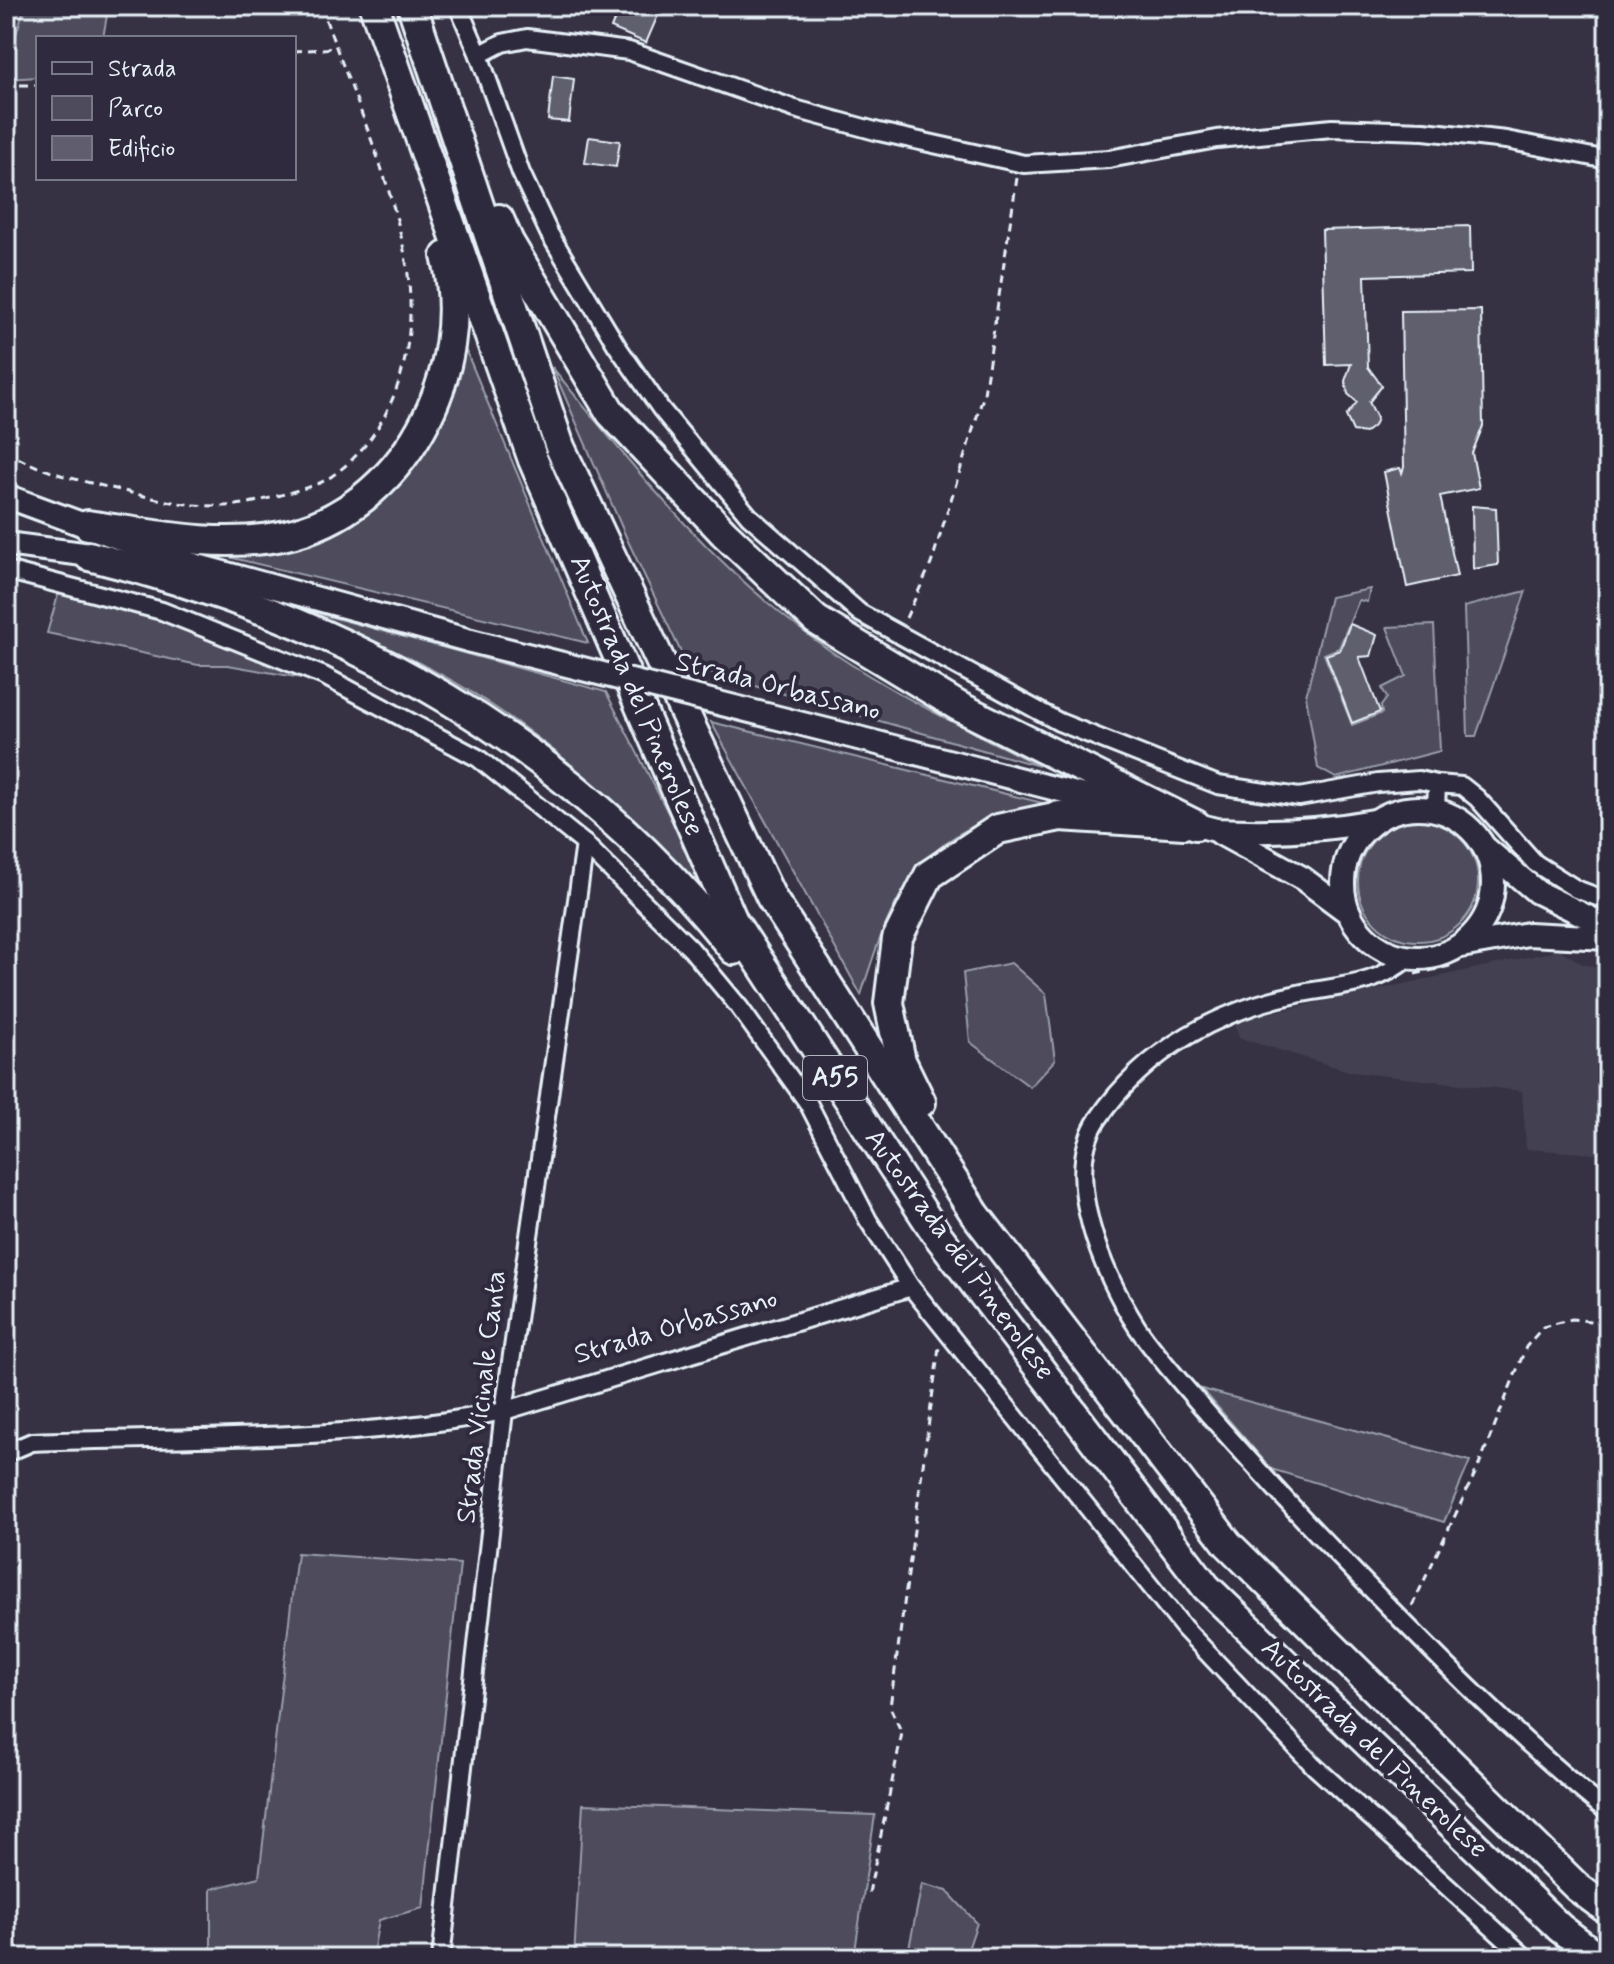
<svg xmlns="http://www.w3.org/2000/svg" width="1614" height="1964" viewBox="0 0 1614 1964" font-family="Mynerve,sans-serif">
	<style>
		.built { fill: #433f51 }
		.green { fill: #4d4b5c; stroke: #9a9eaa; stroke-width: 2 }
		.building { fill: #605e6e; stroke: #e8f1f8; stroke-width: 2 }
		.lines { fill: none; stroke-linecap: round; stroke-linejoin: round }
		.street-casing { stroke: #e8f1f8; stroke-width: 22 }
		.secondary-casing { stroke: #e8f1f8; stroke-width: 28 }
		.highway-casing { stroke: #e8f1f8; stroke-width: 34 }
		.path { stroke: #e8f1f8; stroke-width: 3; stroke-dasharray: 8 6; stroke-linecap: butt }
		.street { stroke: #2f2a3d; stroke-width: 16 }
		.secondary { stroke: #2f2a3d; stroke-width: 22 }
		.highway { stroke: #2f2a3d; stroke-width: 28 }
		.secondary-bridge-casing { stroke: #e8f1f8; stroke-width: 28; stroke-linecap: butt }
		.secondary-bridge { stroke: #2f2a3d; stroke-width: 22 }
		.labels { text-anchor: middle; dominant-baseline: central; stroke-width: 8; stroke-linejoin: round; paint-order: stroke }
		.shield { fill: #2f2a3d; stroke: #b0b5c0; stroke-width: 2 }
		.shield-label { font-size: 26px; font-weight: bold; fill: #e8f1f8 }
		.street-label { font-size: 28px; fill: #e8f1f8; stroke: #2f2a3d }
	</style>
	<rect width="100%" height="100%" fill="#363244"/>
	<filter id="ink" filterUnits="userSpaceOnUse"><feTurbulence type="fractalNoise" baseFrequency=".0125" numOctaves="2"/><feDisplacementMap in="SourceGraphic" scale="16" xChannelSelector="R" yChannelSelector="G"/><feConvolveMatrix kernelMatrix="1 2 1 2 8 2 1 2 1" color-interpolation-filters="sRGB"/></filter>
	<g filter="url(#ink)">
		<polygon class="built" points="1560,950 1583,964 1608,969 1608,1155 1526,1149 1522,1091 1352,1072 1239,1038 1234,1021"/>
		<g class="green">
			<polygon points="25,6 79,6 107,15 103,38 38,38 38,77 6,79 6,66"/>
			<polygon points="464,346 588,643 220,555 250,552 357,513"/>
			<path d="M552,367C638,473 717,573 832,652C897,696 969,730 1039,766L688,667L627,539Z"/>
			<polygon points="1370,589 1367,602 1359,600 1339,648 1324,654 1352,725 1382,713 1381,706 1387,698 1382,688 1406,676 1387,627 1434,625 1440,751 1336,778 1318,768 1306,696 1330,597"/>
			<polygon points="1526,591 1476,736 1468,736 1464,607"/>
			<path d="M59,592C145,614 229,637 307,679L228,665H198L47,633Z"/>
			<path d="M302,609L606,692L701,877L697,882C634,819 568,756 493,706C434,666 367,638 302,609Z"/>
			<path d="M711,722L1051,805C1030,810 1006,813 985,821C907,852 884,921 861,995Z"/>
			<circle cx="1418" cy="881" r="60"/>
			<polygon points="1011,963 1046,994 1055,1060 1030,1087 970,1042 963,973"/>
			<polygon points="1202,1389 1470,1461 1444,1522 1271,1469"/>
			<polygon points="297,1553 460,1564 423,1908 379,1920 372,1958 211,1958 211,1889 259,1877"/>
			<polygon points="583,1804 875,1815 854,1958 574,1958"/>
			<polygon points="922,1884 947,1891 977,1923 965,1958 907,1958"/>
		</g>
		<g class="building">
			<polygon points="620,6 662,6 646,43 611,28"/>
			<polygon points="553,76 574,79 569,122 548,120"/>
			<polygon points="589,137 620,141 616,167 585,163"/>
			<polygon points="1470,226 1471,273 1365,276 1368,367 1382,386 1369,402 1377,418 1374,426 1365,433 1353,431 1346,416 1357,402 1348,394 1345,381 1351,364 1326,365 1322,230"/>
			<polygon points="1481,310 1483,426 1472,453 1479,488 1440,496 1457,576 1407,587 1384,472 1400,468 1402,473 1404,467 1401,311"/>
			<polygon points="1472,506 1496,508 1498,565 1473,569"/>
			<polygon points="1350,624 1377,635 1371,656 1359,657 1380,712 1352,723 1326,655 1340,650"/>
		</g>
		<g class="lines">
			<defs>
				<g id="street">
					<polyline points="458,6 479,55 521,173 549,233 617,346 661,409 749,516 860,613 1059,722 1218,785 1299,797 1378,783 1419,780 1437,784 1436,809"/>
					<polyline points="479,55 502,43 527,38 629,51 795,109 879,132 1024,164 1109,159 1217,139 1332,128 1424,131 1506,140 1608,160"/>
					<polyline points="6,570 162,611 324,676 478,758 585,844 691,949 739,1007 808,1103 868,1220 911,1287 1184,1628 1314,1766 1526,1958"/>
					<polyline points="1437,784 1462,786 1477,798 1535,863 1576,889 1608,901"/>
					<path d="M1408,958C1375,986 1343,985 1302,993C1221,1009 1146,1049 1098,1119C1060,1176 1104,1276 1137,1327C1158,1358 1185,1387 1209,1415C1250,1461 1290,1506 1333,1550C1421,1640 1510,1733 1608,1812"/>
					<path d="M6,1453L32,1442C187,1436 353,1442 504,1411L911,1287"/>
					<polyline points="441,1958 504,1411 585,844"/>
				</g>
				<g id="secondary">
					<polyline points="6,496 187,563 471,641"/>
					<polyline points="6,544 106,557"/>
					<path d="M858,738L1216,830C1271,833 1320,831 1374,821"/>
					<circle cx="1418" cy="883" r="75"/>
					<polyline points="1220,833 1302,878 1349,913"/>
					<polyline points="1484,847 1537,892 1608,927"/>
					<polyline points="1461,946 1528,934 1608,938"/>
				</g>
				<g id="highway">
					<polyline points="374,6 533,460 733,921 936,1233 1206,1587 1560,1928 1599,1958"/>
					<polyline points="412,6 560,447 771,897 975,1214 1228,1544 1577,1887 1608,1910"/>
					<polyline points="499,219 509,242 611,413 724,533 816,620 958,706 1196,825"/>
					<path d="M88,525C152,534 218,549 282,536C404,511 476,369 446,256"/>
					<path d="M89,556C347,619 567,740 734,950"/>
					<polyline points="921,1102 901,1061 889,1003 897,939 929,875 998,829 1060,816 1184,824"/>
				</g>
			</defs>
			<use href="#street" class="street-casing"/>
			<use href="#secondary" class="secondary-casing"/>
			<use href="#highway" class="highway-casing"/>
			<g class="path">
				<polyline points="294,51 335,48"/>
				<polyline points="6,85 38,85"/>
				<path d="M6,451C39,472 82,481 120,490C151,498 183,506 215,506C237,507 260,501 281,495C297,490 318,486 332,476C384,440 409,375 410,313C413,221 351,94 321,6"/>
				<polyline points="906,618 931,564 984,394 1017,178"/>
				<polyline points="1415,974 1455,965"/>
				<polyline points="1412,1606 1479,1465 1526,1347 1543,1327 1572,1319 1608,1323"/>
				<polyline points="869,1893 902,1733 890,1707 939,1347"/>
			</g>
			<use href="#street" class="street"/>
			<use href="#secondary" class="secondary"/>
			<use href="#highway" class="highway"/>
			<defs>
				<polyline id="secondary-bridge" points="471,641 858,738"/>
			</defs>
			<use href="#secondary-bridge" class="secondary-bridge-casing"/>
			<use href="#secondary-bridge" class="secondary-bridge"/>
		</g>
	</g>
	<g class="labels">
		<rect class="shield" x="803" y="1056" width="64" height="44" rx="6"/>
		<g class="shield-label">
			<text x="835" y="1078">A55</text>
		</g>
		<g class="street-label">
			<text transform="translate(778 687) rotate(14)">Strada Orbassano</text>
			<text transform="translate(636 696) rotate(67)">Autostrada del Pinerolese</text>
			<text transform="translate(959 1255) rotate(54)">Autostrada del Pinerolese</text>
			<text transform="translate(676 1327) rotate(-16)">Strada Orbassano</text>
			<text transform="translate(482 1397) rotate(-83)">Strada Vicinale Canta</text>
			<text transform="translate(1374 1749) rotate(44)">Autostrada del Pinerolese</text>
		</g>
	</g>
	<rect width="1614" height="1964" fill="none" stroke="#2f2a3d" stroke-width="32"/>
	<rect x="16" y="16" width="1582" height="1932" fill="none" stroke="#e8f1f8" stroke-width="3" filter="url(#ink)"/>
	<rect x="36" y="36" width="260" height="144" fill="#2f2a3d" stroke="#797a88" stroke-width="2"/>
	<rect x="52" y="62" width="40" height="12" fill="#2f2a3d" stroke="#797a88" stroke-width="2"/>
	<text x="108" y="76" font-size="24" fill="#e8f1f8">Strada</text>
	<rect x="52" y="96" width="40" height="24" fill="#4d4b5c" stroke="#797a88" stroke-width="2"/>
	<text x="108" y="116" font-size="24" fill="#e8f1f8">Parco</text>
	<rect x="52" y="136" width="40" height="24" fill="#605e6e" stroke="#797a88" stroke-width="2"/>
	<text x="108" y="156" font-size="24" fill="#e8f1f8">Edificio</text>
</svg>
